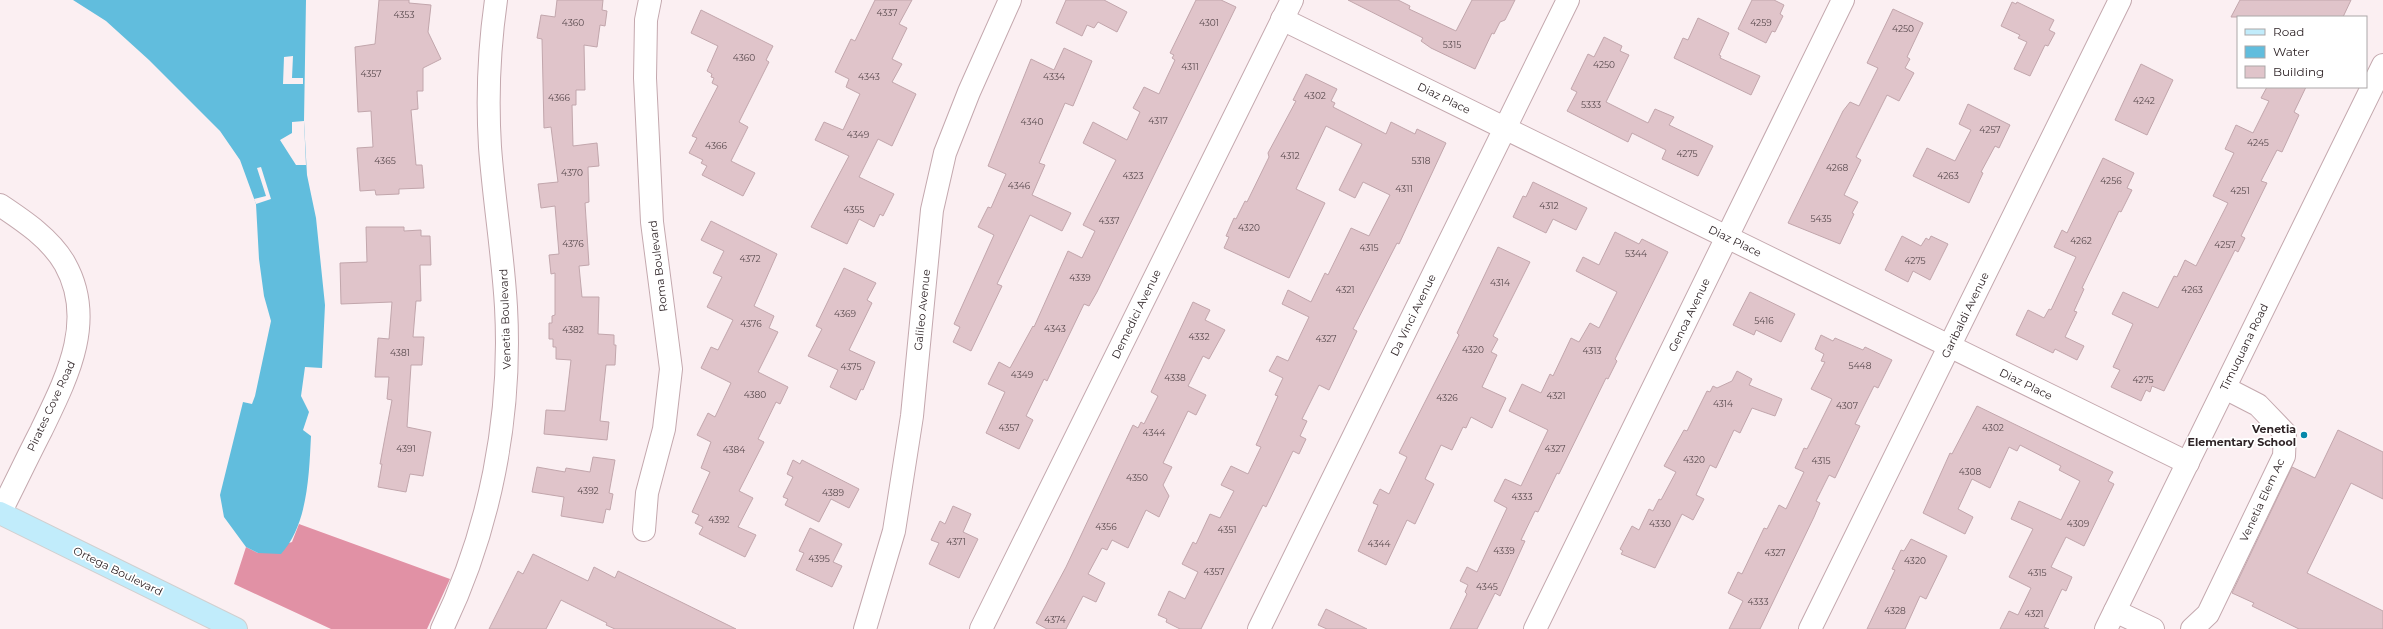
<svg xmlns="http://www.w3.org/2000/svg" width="2383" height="629" viewBox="0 0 2383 629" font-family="Montserrat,sans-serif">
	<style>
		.forest { fill: #e191a5 }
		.water { fill: #61bddd }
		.pier { fill: #fbeff2 }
		.building { fill: #e0c4ca; stroke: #c2a6ac }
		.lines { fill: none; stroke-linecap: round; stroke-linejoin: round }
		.minor-casing { stroke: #c4a8ae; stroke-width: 24 }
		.major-casing { stroke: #d1cfcf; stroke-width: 24 }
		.minor { stroke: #fff; stroke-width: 22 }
		.major { stroke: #c1ecfb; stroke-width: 22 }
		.poi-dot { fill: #0488aa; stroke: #fff; stroke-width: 1.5 }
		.labels { text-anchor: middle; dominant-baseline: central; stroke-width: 3.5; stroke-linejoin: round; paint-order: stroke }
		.number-label { font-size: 9px; fill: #5a4b4f }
		.street-label { font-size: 11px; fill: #2e2326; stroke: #fff }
		.poi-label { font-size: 11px; font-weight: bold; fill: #2e2326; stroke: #fff; text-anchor: end }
	</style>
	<rect width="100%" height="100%" fill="#fbeff2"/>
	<polygon class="forest" points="299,524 450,579 427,629 331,629 234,584 246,547 258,553 292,542"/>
	<path class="water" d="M73,0H306L304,121L307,175L316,218L325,305L322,368L305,367L301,396L309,412L303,430L311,436C309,475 308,524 281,554L258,553L246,547L224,517L220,495L243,402L252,404L255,396L271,321L264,296L259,259L256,204L240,160L220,131L149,60L106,21Z"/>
	<g class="pier">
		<polygon points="293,56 292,78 303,78 303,84 283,84 284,57"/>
		<polygon points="304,121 306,165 296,165 280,140 292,133 292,122"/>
		<polygon points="261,167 271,199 256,204 254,199 266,196 257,168"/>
	</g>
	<g class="building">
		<polygon points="379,0 409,0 409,3 431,5 428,32 441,59 423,68 423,91 417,91 418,109 411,110 416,165 422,165 424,188 399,189 399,194 376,195 375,190 360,191 357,148 373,147 371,111 358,112 355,47 375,44"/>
		<polygon points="557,0 603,0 602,10 607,11 605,26 600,25 597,47 584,45 585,90 576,90 576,105 572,105 573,146 597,143 599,166 588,167 589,202 585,203 589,265 579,266 582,297 599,297 598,334 614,335 614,345 616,345 615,365 606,365 600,421 609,422 607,440 544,434 546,410 565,411 571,360 556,359 556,347 553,347 553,339 549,339 549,323 552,323 552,316 555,315 555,273 551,274 549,255 559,254 555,206 541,208 538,184 558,182 551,127 544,128 542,39 537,38 541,15 555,17"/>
		<polygon points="875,0 912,0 899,24 907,28 892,59 902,64 892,82 916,94 892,146 878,139 859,177 894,194 883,216 880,214 874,227 859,219 847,244 811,227 849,156 815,140 824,122 843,130 860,94 846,87 849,79 835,72 851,39 855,41"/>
		<polygon points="1066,0 1104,0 1127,12 1117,32 1098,22 1094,28 1087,25 1082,36 1056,23"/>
		<polygon points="1196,0 1221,0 1236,7 1097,292 1089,306 1084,304 1047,381 1044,379 1026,416 1033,420 1019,449 986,433 1005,392 988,384 999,362 1010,368 1033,326 1034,327 1068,251 1082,258 1095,231 1083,225 1116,160 1083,143 1093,122 1127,140 1140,112 1133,108 1144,87 1159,94 1175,60 1172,58 1174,55 1170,53"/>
		<polygon points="1348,0 1398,0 1410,6 1409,9 1456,31 1472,0 1515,0 1505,20 1500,22 1494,34 1492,33 1475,69 1431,48 1421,41 1423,38"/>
		<polygon points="1752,0 1774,0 1784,5 1780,14 1783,16 1775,32 1772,31 1766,43 1738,29"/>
		<polygon points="2240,0 2351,0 2343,17 2231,17"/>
		<polygon points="2012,2 2016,4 2017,2 2054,20 2049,30 2055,33 2048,46 2045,45 2030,76 2014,69 2027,42 2018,38 2020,35 2001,26"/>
		<polygon points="1893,9 1923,23 1907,57 1910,59 1905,68 1914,73 1899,101 1887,95 1856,157 1861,160 1844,195 1858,202 1852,213 1854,214 1840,244 1788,223 1843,111 1850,102 1859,106 1878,68 1867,63"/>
		<polygon points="701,10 773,46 766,60 769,62 739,122 748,127 731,161 755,173 743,196 702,175 707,166 701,163 703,160 689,153 697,138 692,136 718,86 712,83 714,78 711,77 712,74 707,71 718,46 691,33"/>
		<polygon points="1698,18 1729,33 1719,55 1721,56 1720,58 1760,76 1751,95 1674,58 1683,38 1688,40"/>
		<polygon points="1604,37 1622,46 1620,51 1629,55 1606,102 1648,123 1655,109 1674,117 1669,125 1713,146 1698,176 1662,159 1666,150 1632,133 1628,142 1567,111 1577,92 1571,89 1588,54 1594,57"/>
		<polygon points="1064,48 1092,61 1073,106 1065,103 1039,163 1045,165 1032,195 1071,213 1062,231 1030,215 997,284 1002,286 971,351 953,342 960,327 954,324 994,235 978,227 988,207 991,208 1006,174 988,166 1031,59 1054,70"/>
		<polygon points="2141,64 2173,80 2147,135 2115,120"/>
		<polygon points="1306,74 1337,89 1331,101 1335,103 1333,107 1386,134 1391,122 1415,134 1417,129 1446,143 1399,244 1397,243 1353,329 1357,331 1329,390 1319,385 1302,419 1307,421 1300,436 1306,439 1299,454 1293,451 1266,507 1263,505 1201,629 1180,629 1166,622 1167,619 1158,615 1169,591 1185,599 1198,572 1182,564 1193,542 1196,544 1210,514 1220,518 1234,491 1221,485 1231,466 1248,474 1261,447 1256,445 1278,396 1275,395 1283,378 1269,371 1277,356 1288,361 1309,317 1282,304 1288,290 1311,302 1325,273 1328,275 1351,228 1369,236 1390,195 1363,182 1355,198 1339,190 1362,144 1326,126 1296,189 1325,203 1289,278 1224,248 1229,237 1226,236 1234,218 1236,219 1245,201 1247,202 1269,157 1268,153 1296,101 1293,100"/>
		<polygon points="2267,87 2306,87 2294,112 2299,115 2282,152 2277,150 2261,181 2267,183 2241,236 2245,238 2238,252 2235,250 2164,391 2152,386 2150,392 2146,390 2141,401 2111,387 2120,370 2113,367 2133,324 2112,314 2123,292 2158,308 2174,276 2177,277 2185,260 2196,266 2228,203 2213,196 2234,153 2225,149 2236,125 2253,133 2269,101 2261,98"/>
		<polygon points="1968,104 2010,125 1999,148 1995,146 1981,172 1983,173 1969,203 1913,176 1927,148 1955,161 1971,130 1959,124"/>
		<polygon points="2103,158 2134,173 2127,188 2132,190 2121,212 2119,211 2082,288 2084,289 2074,311 2077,312 2065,337 2084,346 2077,360 2055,349 2053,353 2016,335 2028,310 2044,318 2049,309 2051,310 2076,257 2054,247 2062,230 2067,233"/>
		<polygon points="1533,182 1587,208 1576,230 1553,219 1546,233 1513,217 1523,196 1526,197"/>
		<polygon points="711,221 777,254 754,306 774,316 769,328 778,332 758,372 788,387 780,404 776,402 758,439 764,442 739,491 753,498 738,527 756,535 745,557 699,534 703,527 695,523 699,515 692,512 710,472 701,468 711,442 697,435 708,413 715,417 731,383 701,368 711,347 718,350 733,320 707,307 722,277 713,273 724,251 701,240"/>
		<polygon points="366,227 404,227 404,231 421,230 421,236 430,236 431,265 420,265 421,301 416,301 413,337 424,337 422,365 411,365 407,427 431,432 423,476 410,474 406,492 378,487 382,464 380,464 392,400 387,399 389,377 375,377 378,338 389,339 392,302 341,304 340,263 367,262"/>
		<polygon points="1615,232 1639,244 1642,239 1668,252 1615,359 1617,361 1608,379 1606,378 1559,474 1557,473 1538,512 1535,511 1521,540 1525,541 1500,596 1495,593 1477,629 1450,629 1467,594 1465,592 1468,585 1460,581 1467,567 1477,572 1507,508 1494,501 1505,479 1521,486 1548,430 1509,411 1522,384 1541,393 1550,374 1553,376 1571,338 1579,342 1590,323 1599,328 1617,292 1576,271 1583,257 1599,265"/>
		<polygon points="1902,236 1921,246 1926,238 1929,240 1931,236 1948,244 1930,280 1913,271 1908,282 1885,270"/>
		<polygon points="1498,247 1530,262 1493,336 1498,339 1491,352 1497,355 1482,387 1506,398 1492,428 1471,417 1466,428 1463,427 1452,450 1441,445 1425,479 1434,484 1415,524 1407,520 1386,565 1358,551 1378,505 1373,503 1380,489 1389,494 1407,457 1399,453 1459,335 1457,333"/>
		<polygon points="844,268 876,283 867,300 872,303 849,350 875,362 863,390 861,389 856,400 830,387 838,370 808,356 822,329 816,326"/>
		<polygon points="1750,292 1795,314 1781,342 1756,330 1754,335 1733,325"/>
		<polygon points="1193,302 1210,310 1205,320 1225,330 1209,359 1203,356 1188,386 1206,395 1196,415 1188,411 1163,463 1172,467 1163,485 1169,496 1159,517 1146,510 1128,548 1112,540 1107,550 1102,548 1088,574 1105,583 1096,602 1083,596 1066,629 1047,629 1036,623 1066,567 1133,425 1138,428 1141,422 1144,424 1158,396 1151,392"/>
		<polygon points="1821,335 1833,341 1835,338 1863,350 1865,347 1892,360 1878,388 1874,386 1855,424 1860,426 1835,478 1829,475 1816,501 1820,503 1814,517 1760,629 1729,629 1743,601 1728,593 1738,572 1742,574 1764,528 1767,529 1779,505 1786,509 1804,472 1795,468 1804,448 1807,449 1832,399 1811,389 1825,362 1821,361 1824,354 1815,349"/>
		<polygon points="1737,371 1752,379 1749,385 1782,399 1775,416 1752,408 1740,433 1734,430 1716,468 1710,465 1696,495 1704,499 1693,520 1682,514 1655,568 1621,554 1623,551 1620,549 1632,526 1639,530 1649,509 1653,511 1659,499 1661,500 1676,472 1664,466 1684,430 1687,431 1707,391 1710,392 1713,386 1717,388 1732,381"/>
		<polygon points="1977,406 2113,472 2108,481 2114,484 2084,546 2066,537 2051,567 2072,577 2066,591 2062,589 2044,627 2049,629 2000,629 2009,611 2018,615 2031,588 2009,577 2033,529 2011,519 2019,501 2061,520 2080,481 2059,470 2061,466 2020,445 2017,451 2009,447 1990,488 1972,479 1958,509 1973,517 1965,534 1923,513 1950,453 1952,454"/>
		<polygon points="2338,430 2383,452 2383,499 2351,483 2307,573 2383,611 2383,629 2299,629 2252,606 2254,603 2232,593 2292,467 2315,478"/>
		<polygon points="593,457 615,460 609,493 613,494 610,510 606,509 603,523 561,516 564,497 532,492 537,467 565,472 566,468 590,472"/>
		<polygon points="793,460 800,464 802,460 859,489 849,508 831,499 819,522 785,505 788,499 783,497 793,477 787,474"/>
		<polygon points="953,506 971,514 963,532 978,539 959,578 929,564 939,543 931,540 940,521 945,524"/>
		<polygon points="810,528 842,544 833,562 842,566 832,587 796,570 804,553 799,551"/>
		<polygon points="1911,539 1947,556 1926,599 1920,596 1905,629 1867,629 1895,570 1892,569 1901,550 1904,551"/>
		<polygon points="533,554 588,581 594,567 615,578 618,571 736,629 615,629 606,625 607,623 561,600 546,629 489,629 518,571 523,574"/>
		<polygon points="1326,609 1367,629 1327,629 1318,625"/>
	</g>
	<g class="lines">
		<defs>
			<g id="minor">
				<polyline points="1282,19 2188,463"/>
				<path d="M0,205C24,221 51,239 65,264C97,321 66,379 41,431C27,458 14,486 0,513"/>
				<polyline points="644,530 647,493 664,429 671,369 652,222 645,78 646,20 650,0"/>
				<polyline points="2115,611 2153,629"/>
				<path d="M442,629C490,530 512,417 506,307C503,254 494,201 490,147C487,98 489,49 496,0"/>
				<polyline points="865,629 894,531 912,416 932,210 945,153 969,92 1010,0"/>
				<polyline points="981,629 1292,0"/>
				<polyline points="1259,629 1568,0"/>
				<polyline points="1535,629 1843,0"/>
				<polyline points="1810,629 2120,0"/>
				<polyline points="2106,629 2383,65"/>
				<polyline points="2192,629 2208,614 2284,456 2285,433 2258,405 2225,388"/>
			</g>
			<polyline id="major" points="0,513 236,629"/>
		</defs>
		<use href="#minor" class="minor-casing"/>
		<use href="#major" class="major-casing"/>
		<use href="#minor" class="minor"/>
		<use href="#major" class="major"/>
	</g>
	<circle class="poi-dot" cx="2304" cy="435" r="4"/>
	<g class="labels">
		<g class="number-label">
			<text x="887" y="12">4337</text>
			<text x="404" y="14">4353</text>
			<text x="573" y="22">4360</text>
			<text x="1209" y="22">4301</text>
			<text x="1761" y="22">4259</text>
			<text x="1903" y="28">4250</text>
			<text x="1452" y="44">5315</text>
			<text x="744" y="57">4360</text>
			<text x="1604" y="64">4250</text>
			<text x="1190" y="66">4311</text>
			<text x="371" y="73">4357</text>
			<text x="869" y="76">4343</text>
			<text x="1054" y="76">4334</text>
			<text x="1315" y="95">4302</text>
			<text x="559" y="97">4366</text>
			<text x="2144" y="100">4242</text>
			<text x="1591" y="104">5333</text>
			<text x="1158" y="120">4317</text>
			<text x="1032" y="121">4340</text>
			<text x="1990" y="129">4257</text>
			<text x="858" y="134">4349</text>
			<text x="2258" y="142">4245</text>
			<text x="716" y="145">4366</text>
			<text x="1687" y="153">4275</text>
			<text x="1290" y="155">4312</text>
			<text x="385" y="160">4365</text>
			<text x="1421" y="160">5318</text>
			<text x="1837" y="167">4268</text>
			<text x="572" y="172">4370</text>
			<text x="1133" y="175">4323</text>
			<text x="1948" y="175">4263</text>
			<text x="2111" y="180">4256</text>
			<text x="1019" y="185">4346</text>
			<text x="1404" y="188">4311</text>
			<text x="2240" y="190">4251</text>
			<text x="1549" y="205">4312</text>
			<text x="854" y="209">4355</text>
			<text x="1821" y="218">5435</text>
			<text x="1109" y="220">4337</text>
			<text x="1249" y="227">4320</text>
			<text x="2081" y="240">4262</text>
			<text x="573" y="243">4376</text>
			<text x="2225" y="244">4257</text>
			<text x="1369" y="247">4315</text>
			<text x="1636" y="253">5344</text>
			<text x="750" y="258">4372</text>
			<text x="1915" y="260">4275</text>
			<text x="1080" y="277">4339</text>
			<text x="1500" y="282">4314</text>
			<text x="1345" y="289">4321</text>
			<text x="2192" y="289">4263</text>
			<text x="845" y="313">4369</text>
			<text x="1764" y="320">5416</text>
			<text x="751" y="323">4376</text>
			<text x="1055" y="328">4343</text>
			<text x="573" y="329">4382</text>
			<text x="1199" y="336">4332</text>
			<text x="1326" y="338">4327</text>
			<text x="1473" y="349">4320</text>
			<text x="1592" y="350">4313</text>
			<text x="400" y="352">4381</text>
			<text x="1860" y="365">5448</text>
			<text x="851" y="366">4375</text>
			<text x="1022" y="374">4349</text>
			<text x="1175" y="377">4338</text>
			<text x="2143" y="379">4275</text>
			<text x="755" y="394">4380</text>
			<text x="1556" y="395">4321</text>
			<text x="1447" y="397">4326</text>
			<text x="1723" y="403">4314</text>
			<text x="1847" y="405">4307</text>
			<text x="1009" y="427">4357</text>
			<text x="1993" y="427">4302</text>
			<text x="1154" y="432">4344</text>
			<text x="406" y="448">4391</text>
			<text x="1555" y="448">4327</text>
			<text x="734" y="449">4384</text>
			<text x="1694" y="459">4320</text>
			<text x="1821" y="460">4315</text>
			<text x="1970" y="471">4308</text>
			<text x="1137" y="477">4350</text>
			<text x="588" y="490">4392</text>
			<text x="833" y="492">4389</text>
			<text x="1522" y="496">4333</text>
			<text x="719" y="519">4392</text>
			<text x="1660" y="523">4330</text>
			<text x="2078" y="523">4309</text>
			<text x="1106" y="526">4356</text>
			<text x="1227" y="529">4351</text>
			<text x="956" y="541">4371</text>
			<text x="1379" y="543">4344</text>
			<text x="1504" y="550">4339</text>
			<text x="1775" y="552">4327</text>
			<text x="819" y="558">4395</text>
			<text x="1915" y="560">4320</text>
			<text x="1214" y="571">4357</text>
			<text x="2037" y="572">4315</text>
			<text x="1487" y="586">4345</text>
			<text x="1758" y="601">4333</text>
			<text x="1895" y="610">4328</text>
			<text x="2034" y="613">4321</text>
			<text x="1055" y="619">4374</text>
		</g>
		<g class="street-label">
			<text transform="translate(1444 98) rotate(26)">Diaz Place</text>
			<text transform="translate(1735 241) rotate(26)">Diaz Place</text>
			<text transform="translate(658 266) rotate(-97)">Roma Boulevard</text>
			<text transform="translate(922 310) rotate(-84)">Galileo Avenue</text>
			<text transform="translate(1136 314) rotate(-64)">Demedici Avenue</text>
			<text transform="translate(1413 315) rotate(-64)">Da Vinci Avenue</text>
			<text transform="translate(1689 315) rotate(-64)">Genoa Avenue</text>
			<text transform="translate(1965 315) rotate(-64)">Garibaldi Avenue</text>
			<text transform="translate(505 319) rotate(-92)">Venetia Boulevard</text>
			<text transform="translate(2244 347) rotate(-64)">Timuquana Road</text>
			<text transform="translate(2026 384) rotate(26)">Diaz Place</text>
			<text transform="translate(51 406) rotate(-65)">Pirates Cove Road</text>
			<text transform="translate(2262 500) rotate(-65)">Venetia Elem Ac</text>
			<text transform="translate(118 571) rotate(26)">Ortega Boulevard</text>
		</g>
		<g class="poi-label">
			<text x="2296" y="429">Venetia<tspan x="2296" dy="13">Elementary School</tspan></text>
		</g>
	</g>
	<rect x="2237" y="16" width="130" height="72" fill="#ffffff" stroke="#aba7a8"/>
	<rect x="2245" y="29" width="20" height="6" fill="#c1ecfb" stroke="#aba7a8"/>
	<text x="2273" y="36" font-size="12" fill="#2e2326">Road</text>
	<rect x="2245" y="46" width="20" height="12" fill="#61bddd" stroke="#aba7a8"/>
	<text x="2273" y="56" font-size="12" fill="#2e2326">Water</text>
	<rect x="2245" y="66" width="20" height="12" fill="#e0c4ca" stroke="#aba7a8"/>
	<text x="2273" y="76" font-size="12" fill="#2e2326">Building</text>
</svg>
